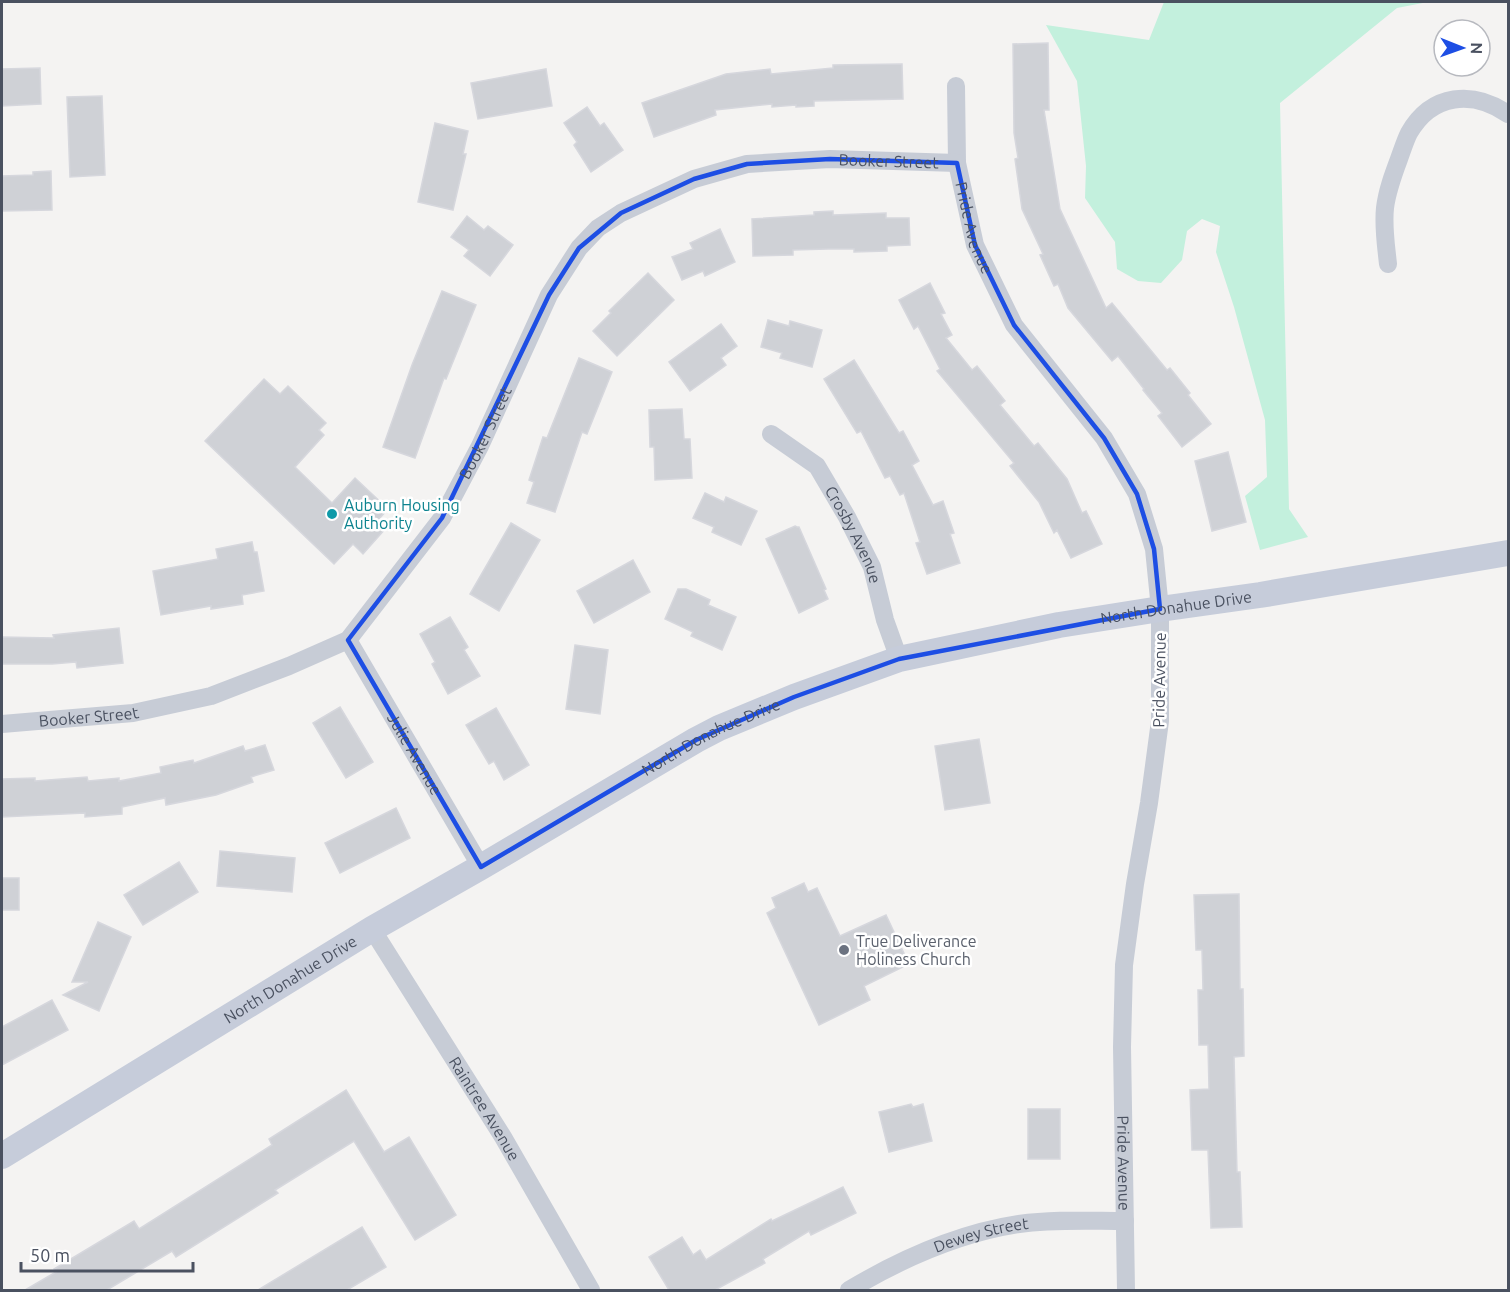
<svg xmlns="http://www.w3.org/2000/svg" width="1510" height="1292" viewBox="0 0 1510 1292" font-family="Ubuntu,sans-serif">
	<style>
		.green { fill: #c3f0dd }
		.building { fill: #cfd1d6; stroke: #d6d7dd; stroke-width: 1.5 }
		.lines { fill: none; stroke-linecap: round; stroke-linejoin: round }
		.street { stroke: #c7ccd6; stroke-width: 18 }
		.secondary { stroke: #c6ccda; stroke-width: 26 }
		.marked { fill: none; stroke: #1d4ee4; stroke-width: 4.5; stroke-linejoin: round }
		.culture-dot { fill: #0f9aa8; stroke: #fff; stroke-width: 2 }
		.worship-dot { fill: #6b7280; stroke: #fff; stroke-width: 2 }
		.labels { text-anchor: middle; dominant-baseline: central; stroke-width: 5; stroke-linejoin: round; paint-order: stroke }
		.street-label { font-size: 16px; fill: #4a5160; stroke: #fff }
		.culture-label { font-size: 16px; fill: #0d838f; stroke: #fff; text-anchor: start }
		.worship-label { font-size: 16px; fill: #5b616d; stroke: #fff; text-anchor: start }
	</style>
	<rect width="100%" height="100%" fill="#f4f3f2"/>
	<polygon class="green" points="1164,2 1428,2 1397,8 1280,103 1289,509 1308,537 1260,550 1245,496 1267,477 1265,420 1234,307 1216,252 1220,226 1202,219 1187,231 1182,260 1161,283 1138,281 1117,269 1115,242 1085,198 1086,166 1077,81 1046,25 1149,40"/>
	<g class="building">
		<polygon points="1048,43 1049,110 1044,110 1060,209 1106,308 1112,303 1167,370 1170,368 1190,393 1188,395 1211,424 1182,447 1158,416 1162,413 1143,390 1144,389 1118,356 1112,361 1068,308 1058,284 1054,286 1040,255 1043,254 1022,209 1015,159 1018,158 1014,133 1013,44"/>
		<polygon points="902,64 903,99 814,101 814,106 796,107 796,105 772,107 772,104 715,110 716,115 654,137 642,103 726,74 770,69 771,74 833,68 833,65"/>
		<polygon points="40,68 41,104 2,106 2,69"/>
		<polygon points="546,69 552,106 478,119 471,83"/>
		<polygon points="102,96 105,175 70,177 67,97"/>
		<polygon points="587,107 600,126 604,123 623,150 591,172 574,145 577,142 564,123"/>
		<polygon points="435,123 468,131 463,154 466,154 453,210 418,202"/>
		<polygon points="51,171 52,210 2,211 2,176 33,175 33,172"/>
		<polygon points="833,211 833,215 886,213 886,218 909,218 910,245 887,246 887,251 854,252 854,249 828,249 793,250 793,255 753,256 752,219 814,215 814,212"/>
		<polygon points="467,216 484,230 488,226 513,245 490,276 464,256 469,250 451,237"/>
		<polygon points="720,229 735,262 705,276 703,271 682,280 672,257 693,249 690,243"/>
		<polygon points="648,273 674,300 617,356 593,331 611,313 609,311"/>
		<polygon points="930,283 945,313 941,314 952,335 946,338 972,370 977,366 1005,401 1000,405 1034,446 1038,443 1067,479 1082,513 1086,511 1102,544 1071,558 1057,530 1054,533 1039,502 1010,466 1014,463 937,371 940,369 918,326 914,329 899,300"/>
		<polygon points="442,291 476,305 446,379 444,378 415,458 383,447 412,365"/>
		<polygon points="768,320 789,326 790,321 822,330 812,367 780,358 782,353 761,347"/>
		<polygon points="721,324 737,346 721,358 726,365 690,391 669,362"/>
		<polygon points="579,358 612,372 587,434 582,432 555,512 527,503 534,482 529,480 543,437 547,438"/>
		<polygon points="854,360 899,433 903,431 919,461 912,465 933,505 943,501 954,533 950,534 960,563 927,574 916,543 920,542 904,493 900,495 890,476 885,478 861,431 857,433 824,379"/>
		<polygon points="264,379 280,394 288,386 326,423 319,430 324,435 295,467 332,503 355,478 388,509 378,520 386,528 363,554 353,544 334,564 205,441"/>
		<polygon points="682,409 684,439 690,439 692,478 655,480 654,447 650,447 649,410"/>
		<polygon points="1228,452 1246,522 1212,531 1195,461"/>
		<polygon points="705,493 724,502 726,497 757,511 741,545 712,532 714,527 693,518"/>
		<polygon points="511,523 540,540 499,611 470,594"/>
		<polygon points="795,526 797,527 799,527 826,589 824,590 828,599 799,613 766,539"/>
		<polygon points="252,542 254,552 257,552 264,591 242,595 243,604 211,609 211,606 161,615 153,571 218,559 216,549"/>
		<polygon points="633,560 650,592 594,623 577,591"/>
		<polygon points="678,589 686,589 710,600 708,605 736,617 722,650 691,636 693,632 665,619"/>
		<polygon points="450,617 468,647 464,650 480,676 448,694 432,664 435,662 420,634"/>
		<polygon points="119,628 123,663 77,668 76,662 52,664 2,664 2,637 54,638 53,635"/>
		<polygon points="575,645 608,650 600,714 566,709"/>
		<polygon points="340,707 373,762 346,778 313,723"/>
		<polygon points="496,708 529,765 504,780 494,761 489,764 466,725"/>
		<polygon points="979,739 990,803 945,810 935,746"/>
		<polygon points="265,745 274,770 251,777 253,782 216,795 166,805 165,798 122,807 122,814 85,817 85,813 2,817 2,779 35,778 35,781 87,777 88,781 119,778 119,781 161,773 160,767 193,760 194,763 243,746 245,751"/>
		<polygon points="396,808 410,838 340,873 325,843"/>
		<polygon points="220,851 295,858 292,892 217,886"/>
		<polygon points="179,862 198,892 143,925 124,895"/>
		<rect x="2" y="878" width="17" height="32"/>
		<polygon points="804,883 808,892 817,888 840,936 886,915 909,964 864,986 870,1000 819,1025 767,913 776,908 772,898"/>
		<polygon points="1239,894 1240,989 1243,989 1244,1056 1234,1057 1237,1172 1240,1172 1242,1227 1211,1228 1208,1150 1192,1150 1190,1090 1209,1089 1208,1045 1199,1045 1198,990 1203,990 1202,950 1196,950 1194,895"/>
		<polygon points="98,922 131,937 99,1011 63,995 88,982 72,982"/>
		<polygon points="52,1000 68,1030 2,1065 2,1027"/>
		<polygon points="346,1090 384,1152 409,1137 456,1215 415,1240 354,1141 275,1190 278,1193 176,1257 172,1251 107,1290 25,1290 56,1272 54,1269 134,1221 139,1229 272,1145 269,1139"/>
		<polygon points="911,1104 913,1107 923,1104 932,1141 889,1152 879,1112"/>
		<rect x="1028" y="1109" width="32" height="50"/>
		<polygon points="843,1187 856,1213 811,1235 809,1231 763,1259 765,1263 715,1290 669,1290 649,1257 682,1237 693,1255 700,1250 706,1260 771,1219 772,1221"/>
		<polygon points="362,1227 386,1267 347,1290 258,1290"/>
	</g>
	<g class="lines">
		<g class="street">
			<path id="s1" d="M956,86L957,163L975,245L1014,325L1104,438L1137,494L1154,549L1160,609V721L1149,803L1135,884L1124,965L1122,1047L1126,1290"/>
			<path d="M1388,264C1386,245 1383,227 1385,208C1387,191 1393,175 1399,159C1402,151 1405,141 1409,133C1432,93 1473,90 1508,114"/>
			<path id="s2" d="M771,434L817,466L847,517L872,567L885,620L899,659"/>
			<path id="s3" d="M348,640L481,867"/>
			<path id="s4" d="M2,724L133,713L211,696L289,666L348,640L442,518L480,446L549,295L579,248L598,228L621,213L694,179L747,164L830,159L957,163"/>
			<path id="s5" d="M372,929L503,1137L591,1290"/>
			<path id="s6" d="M849,1290C901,1259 959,1233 1019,1224C1054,1219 1090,1221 1125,1221"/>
		</g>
		<path class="secondary" id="s7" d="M2,1156L372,929L481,867L696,740L719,728L794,697L899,659L1059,625L1160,609L1260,595L1508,553"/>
	</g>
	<path class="marked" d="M830,159L957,163L975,245L1014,325L1104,438L1137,494L1154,549L1160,609L899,659L794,697L696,740L481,867L348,640L442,518L549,295L579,248L621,213L694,179L747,164Z"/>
	<circle class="culture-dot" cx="332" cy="514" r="6"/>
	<circle class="worship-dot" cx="844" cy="950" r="6"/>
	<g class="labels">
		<g class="street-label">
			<text stroke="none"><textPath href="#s4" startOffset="1149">Booker Street</textPath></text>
			<text stroke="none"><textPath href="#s1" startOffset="144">Pride Avenue</textPath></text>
			<text stroke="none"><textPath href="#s4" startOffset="609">Booker Street</textPath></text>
			<text stroke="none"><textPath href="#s2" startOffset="134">Crosby Avenue</textPath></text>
			<text stroke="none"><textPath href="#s7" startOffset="1310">North Donahue Drive</textPath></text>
			<text transform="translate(1159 680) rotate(-89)">Pride Avenue</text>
			<text stroke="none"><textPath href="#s4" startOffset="87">Booker Street</textPath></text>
			<text stroke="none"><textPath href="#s7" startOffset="824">North Donahue Drive</textPath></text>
			<text stroke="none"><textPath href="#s3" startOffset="132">Julie Avenue</textPath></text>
			<text stroke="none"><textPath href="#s7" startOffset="338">North Donahue Drive</textPath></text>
			<text stroke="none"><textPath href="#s5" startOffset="212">Raintree Avenue</textPath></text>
			<text stroke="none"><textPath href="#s1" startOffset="1134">Pride Avenue</textPath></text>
			<text stroke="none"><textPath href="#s6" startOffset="144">Dewey Street</textPath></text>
		</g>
		<g class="culture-label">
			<text x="344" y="505">Auburn Housing<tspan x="344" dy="18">Authority</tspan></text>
		</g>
		<g class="worship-label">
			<text x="856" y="941">True Deliverance<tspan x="856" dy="18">Holiness Church</tspan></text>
		</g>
	</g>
	<rect width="1510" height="1292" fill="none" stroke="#4a5160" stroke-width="6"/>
	<g transform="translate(1462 48) rotate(91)"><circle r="28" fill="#ffffff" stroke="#b7b9bf" stroke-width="1.5"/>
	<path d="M0-4.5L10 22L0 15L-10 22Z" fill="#1d4ee4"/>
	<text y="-9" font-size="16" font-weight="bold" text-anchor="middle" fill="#4a5160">N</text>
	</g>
	<path d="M21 1262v9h172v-9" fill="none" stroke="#4a5160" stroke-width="3"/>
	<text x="30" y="1262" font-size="18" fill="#4a5160" stroke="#ffffff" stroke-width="4.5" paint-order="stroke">50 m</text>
</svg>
